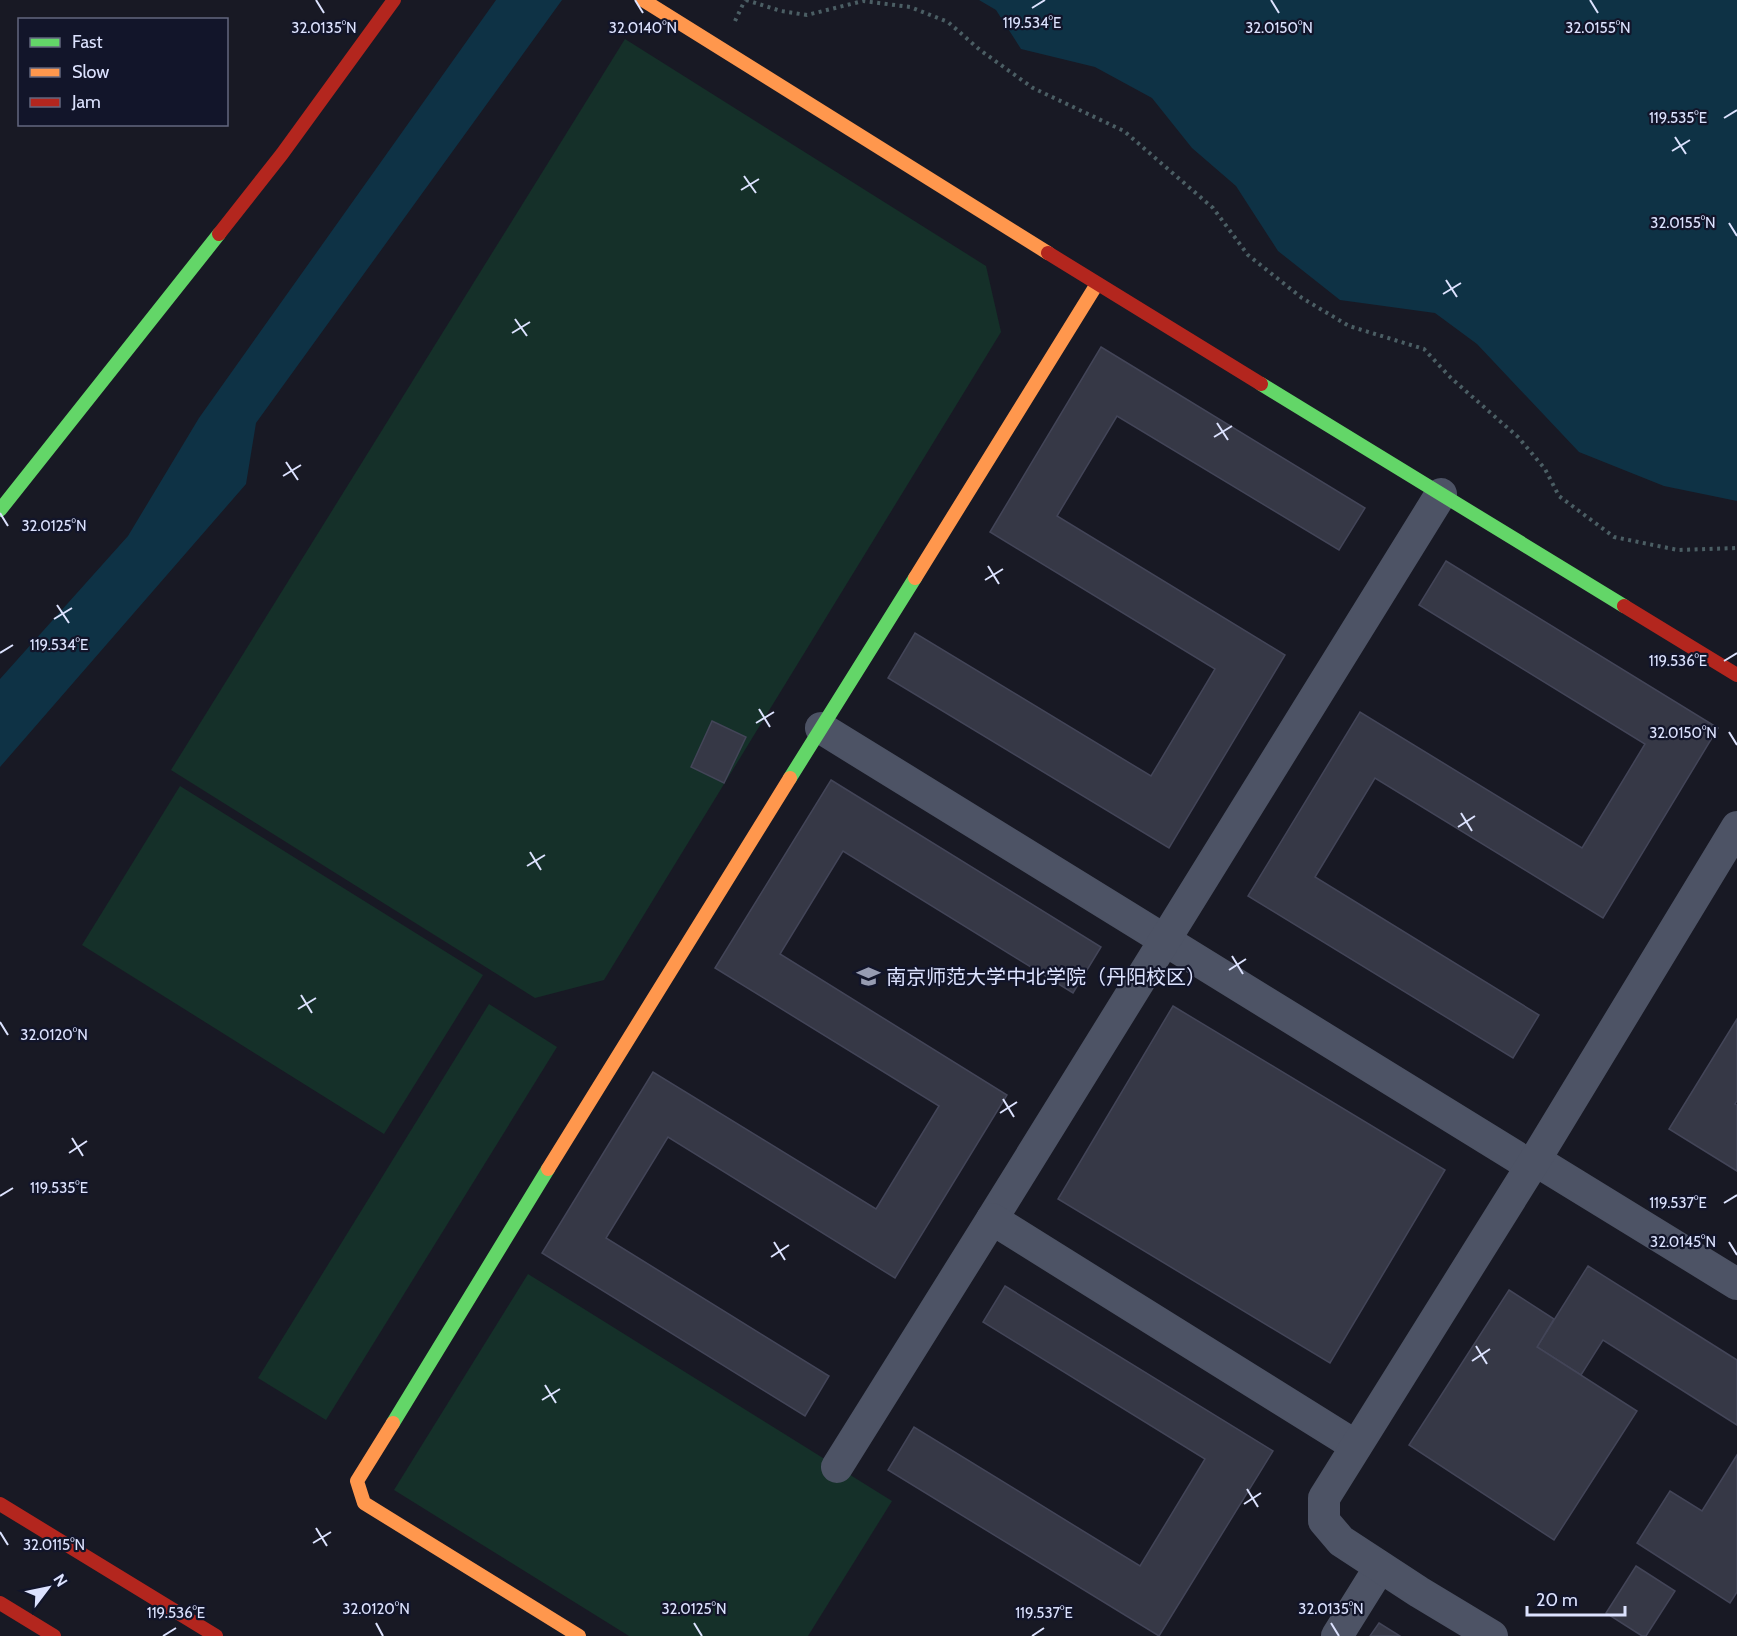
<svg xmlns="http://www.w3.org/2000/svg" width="1737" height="1636" viewBox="0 0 1737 1636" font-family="Cabin,'Noto Sans SC',sans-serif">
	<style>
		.green { fill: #153029 }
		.water { fill: #0e3245 }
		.building { fill: #363846; stroke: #434558; stroke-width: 1.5 }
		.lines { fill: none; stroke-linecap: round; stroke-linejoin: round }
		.path { stroke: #4b5e64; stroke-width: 4; stroke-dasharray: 3 4.5; stroke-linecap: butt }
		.street { stroke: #4d5365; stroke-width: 32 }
		.fast { stroke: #63d668; stroke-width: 14 }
		.slow { stroke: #ff974d; stroke-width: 14 }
		.jam { stroke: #b3261e; stroke-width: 14 }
		.ticks { fill: none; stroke: #dce2fe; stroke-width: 2 }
		.labels { text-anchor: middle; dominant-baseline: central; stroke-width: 4.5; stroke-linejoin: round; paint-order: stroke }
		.poi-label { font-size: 20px; fill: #dce2fe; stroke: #12152a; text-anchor: start }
		.ticks-label { font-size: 15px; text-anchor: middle; fill: #dce2fe; stroke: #12152a; stroke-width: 4.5; stroke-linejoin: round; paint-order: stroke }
	</style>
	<rect width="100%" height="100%" fill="#181924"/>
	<g class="green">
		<polygon points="625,39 986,266 1001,332 604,980 535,998 171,770"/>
		<polygon points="180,786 483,975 384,1134 82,945"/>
		<polygon points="489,1004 557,1047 326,1420 258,1378"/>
		<polygon points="528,1274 892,1501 808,1636 629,1636 394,1490"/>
	</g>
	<g class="water">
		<polygon points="496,0 562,0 256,423 246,484 0,767 0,679 128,536 199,418"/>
		<polygon points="979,0 1737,0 1737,501 1664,486 1579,452 1477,344 1435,313 1340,300 1278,251 1236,186 1192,148 1152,98 1095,67 1021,49 996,10"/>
	</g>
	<g class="building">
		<polygon points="1101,347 1365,508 1339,550 1117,416 1057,516 1285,655 1169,848 888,678 915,633 1151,776 1215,669 990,532"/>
		<polygon points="1446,561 1718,728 1603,918 1375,778 1315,877 1539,1015 1513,1058 1248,896 1360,712 1582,848 1645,744 1419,605"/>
		<polygon points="712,721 746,737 724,783 691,767"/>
		<polygon points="831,780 1101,947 1073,993 843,851 780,954 1007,1095 895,1278 668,1137 606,1238 829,1376 805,1416 542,1253 653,1072 876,1209 939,1106 715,968"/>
		<polygon points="1173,1006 1445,1170 1330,1363 1058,1199"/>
		<polygon points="1737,1019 1737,1101 1735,1104 1737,1105 1737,1171 1669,1129"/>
		<polygon points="1588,1266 1737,1360 1737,1425 1603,1340 1581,1375 1537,1347"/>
		<polygon points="1005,1286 1273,1451 1159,1636 888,1470 914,1427 1140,1566 1205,1459 983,1322"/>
		<polygon points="1509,1290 1554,1319 1537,1347 1637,1411 1554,1540 1409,1445"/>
		<polygon points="1737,1455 1737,1592 1730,1603 1637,1543 1670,1491 1702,1511"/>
		<polygon points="1636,1566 1675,1591 1646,1636 1642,1636 1606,1613"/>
		<polygon points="1379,1623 1400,1636 1370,1636"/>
	</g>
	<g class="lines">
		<g class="path">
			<polyline points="746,0 781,11 807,15 863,1 910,7 948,22 980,50 1033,88 1124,131 1213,208 1248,255 1302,298 1349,326 1424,349 1451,378 1518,437 1545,469 1559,496 1614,537 1678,550 1737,548"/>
			<polyline points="735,21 745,0"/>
		</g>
		<g class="street">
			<polyline points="821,728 1531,1166"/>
			<polyline points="1535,1160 1737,1284"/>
			<polyline points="992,1219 1441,494"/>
			<polyline points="837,1467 992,1219 1356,1446"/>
			<polyline points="1337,1636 1380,1567"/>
			<polyline points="1492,1636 1419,1592 1341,1541 1324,1521 1324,1498 1535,1160 1737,827"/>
		</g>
		<g class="fast">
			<polyline points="1261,384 1624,606"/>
			<polyline points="0,510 219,234"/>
			<polyline points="790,778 915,578"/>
			<polyline points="393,1423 548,1169"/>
		</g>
		<g class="slow">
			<polyline points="643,0 1048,253"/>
			<polyline points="915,578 1097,284"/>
			<polyline points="548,1169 790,778"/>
			<polyline points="393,1423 357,1481 364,1503 579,1636"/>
		</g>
		<g class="jam">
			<polyline points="219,234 282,154 394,0"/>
			<polyline points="1048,253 1261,384"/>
			<polyline points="1624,606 1737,675"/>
			<polyline points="0,1504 216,1636"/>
			<polyline points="0,1603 54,1636"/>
		</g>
	</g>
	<path class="ticks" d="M316,0L324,13M635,0L643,13M1271,0L1279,13M1590,0L1598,13M1032,8L1045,0M1724,118L1737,110M1675,137L1686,154M1672,151L1690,140M744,176L756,193M741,190L759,179M1729,223L1737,236M1446,280L1457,297M1443,294L1461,283M515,319L527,336M512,333L530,322M1217,423L1228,440M1214,437L1232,426M286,462L298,480M283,476L301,465M0,513L8,526M988,566L999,584M985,580L1003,569M57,605L69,623M54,619L72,608M0,653L13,645M1724,661L1737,653M759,709L770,727M756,723L774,712M1729,732L1737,745M1461,813L1472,831M1458,827L1475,816M530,852L541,870M527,866L545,855M1232,956L1243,974M1229,970L1246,959M301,995L312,1013M298,1009L316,998M0,1022L8,1035M1003,1099L1014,1117M1000,1113L1017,1102M72,1138L83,1156M69,1153L87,1141M0,1196L13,1188M1724,1203L1737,1195M774,1242L785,1260M1729,1242L1737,1255M771,1257L789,1245M1476,1346L1487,1364M1472,1361L1490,1349M545,1385L556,1403M542,1400L560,1389M1247,1489L1258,1507M1244,1504L1261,1493M316,1528L327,1546M0,1532L8,1545M313,1543L331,1532M376,1623L383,1636M694,1623L702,1636M1331,1623L1339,1636M163,1636L176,1628M1032,1636L1044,1628"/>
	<defs>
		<symbol id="university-bare" viewBox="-9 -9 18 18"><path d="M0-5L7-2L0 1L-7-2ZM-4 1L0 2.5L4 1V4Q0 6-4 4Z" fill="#979cb2" stroke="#12152a" stroke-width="2.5" paint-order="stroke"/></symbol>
	</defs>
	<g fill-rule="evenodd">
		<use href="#university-bare" x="852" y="960" width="33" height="33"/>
	</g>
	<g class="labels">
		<g class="poi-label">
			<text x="886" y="977">南京师范大学中北学院（丹阳校区）</text>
		</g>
	</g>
	<g class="ticks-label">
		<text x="1032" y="28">119.534°E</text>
		<text x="324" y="33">32.0135°N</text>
		<text x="643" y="33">32.0140°N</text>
		<text x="1279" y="33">32.0150°N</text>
		<text x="1598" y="33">32.0155°N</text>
		<text x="1678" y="123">119.535°E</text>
		<text x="1683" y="228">32.0155°N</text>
		<text x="54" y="531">32.0125°N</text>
		<text x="59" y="650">119.534°E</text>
		<text x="1678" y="666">119.536°E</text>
		<text x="1683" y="738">32.0150°N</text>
		<text x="54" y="1040">32.0120°N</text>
		<text x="59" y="1193">119.535°E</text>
		<text x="1678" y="1208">119.537°E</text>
		<text x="1683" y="1247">32.0145°N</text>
		<text x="54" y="1550">32.0115°N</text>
		<text x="376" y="1614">32.0120°N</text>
		<text x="694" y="1614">32.0125°N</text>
		<text x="1331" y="1614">32.0135°N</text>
		<text x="176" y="1618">119.536°E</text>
		<text x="1044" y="1618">119.537°E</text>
	</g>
	<rect x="18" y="18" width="210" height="108" fill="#12152a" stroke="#63677f" stroke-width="1.5"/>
	<rect x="30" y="38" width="30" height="9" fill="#63d668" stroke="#63677f" stroke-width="1.5"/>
	<text x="72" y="48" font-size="18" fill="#dce2fe">Fast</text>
	<rect x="30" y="68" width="30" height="9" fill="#ff974d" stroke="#63677f" stroke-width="1.5"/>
	<text x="72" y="78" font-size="18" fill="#dce2fe">Slow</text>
	<rect x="30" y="98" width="30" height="9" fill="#b3261e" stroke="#63677f" stroke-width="1.5"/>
	<text x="72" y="108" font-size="18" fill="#dce2fe">Jam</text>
	<g transform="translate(48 1588) rotate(58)" stroke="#12152a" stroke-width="4.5" paint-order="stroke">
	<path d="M0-4.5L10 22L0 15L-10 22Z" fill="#dce2fe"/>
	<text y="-9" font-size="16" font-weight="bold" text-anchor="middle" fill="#dce2fe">N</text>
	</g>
	<path d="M1527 1606v9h98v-9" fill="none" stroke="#dce2fe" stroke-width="3"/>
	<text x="1536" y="1606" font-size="18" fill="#dce2fe" stroke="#12152a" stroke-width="4.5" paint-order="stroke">20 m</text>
</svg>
